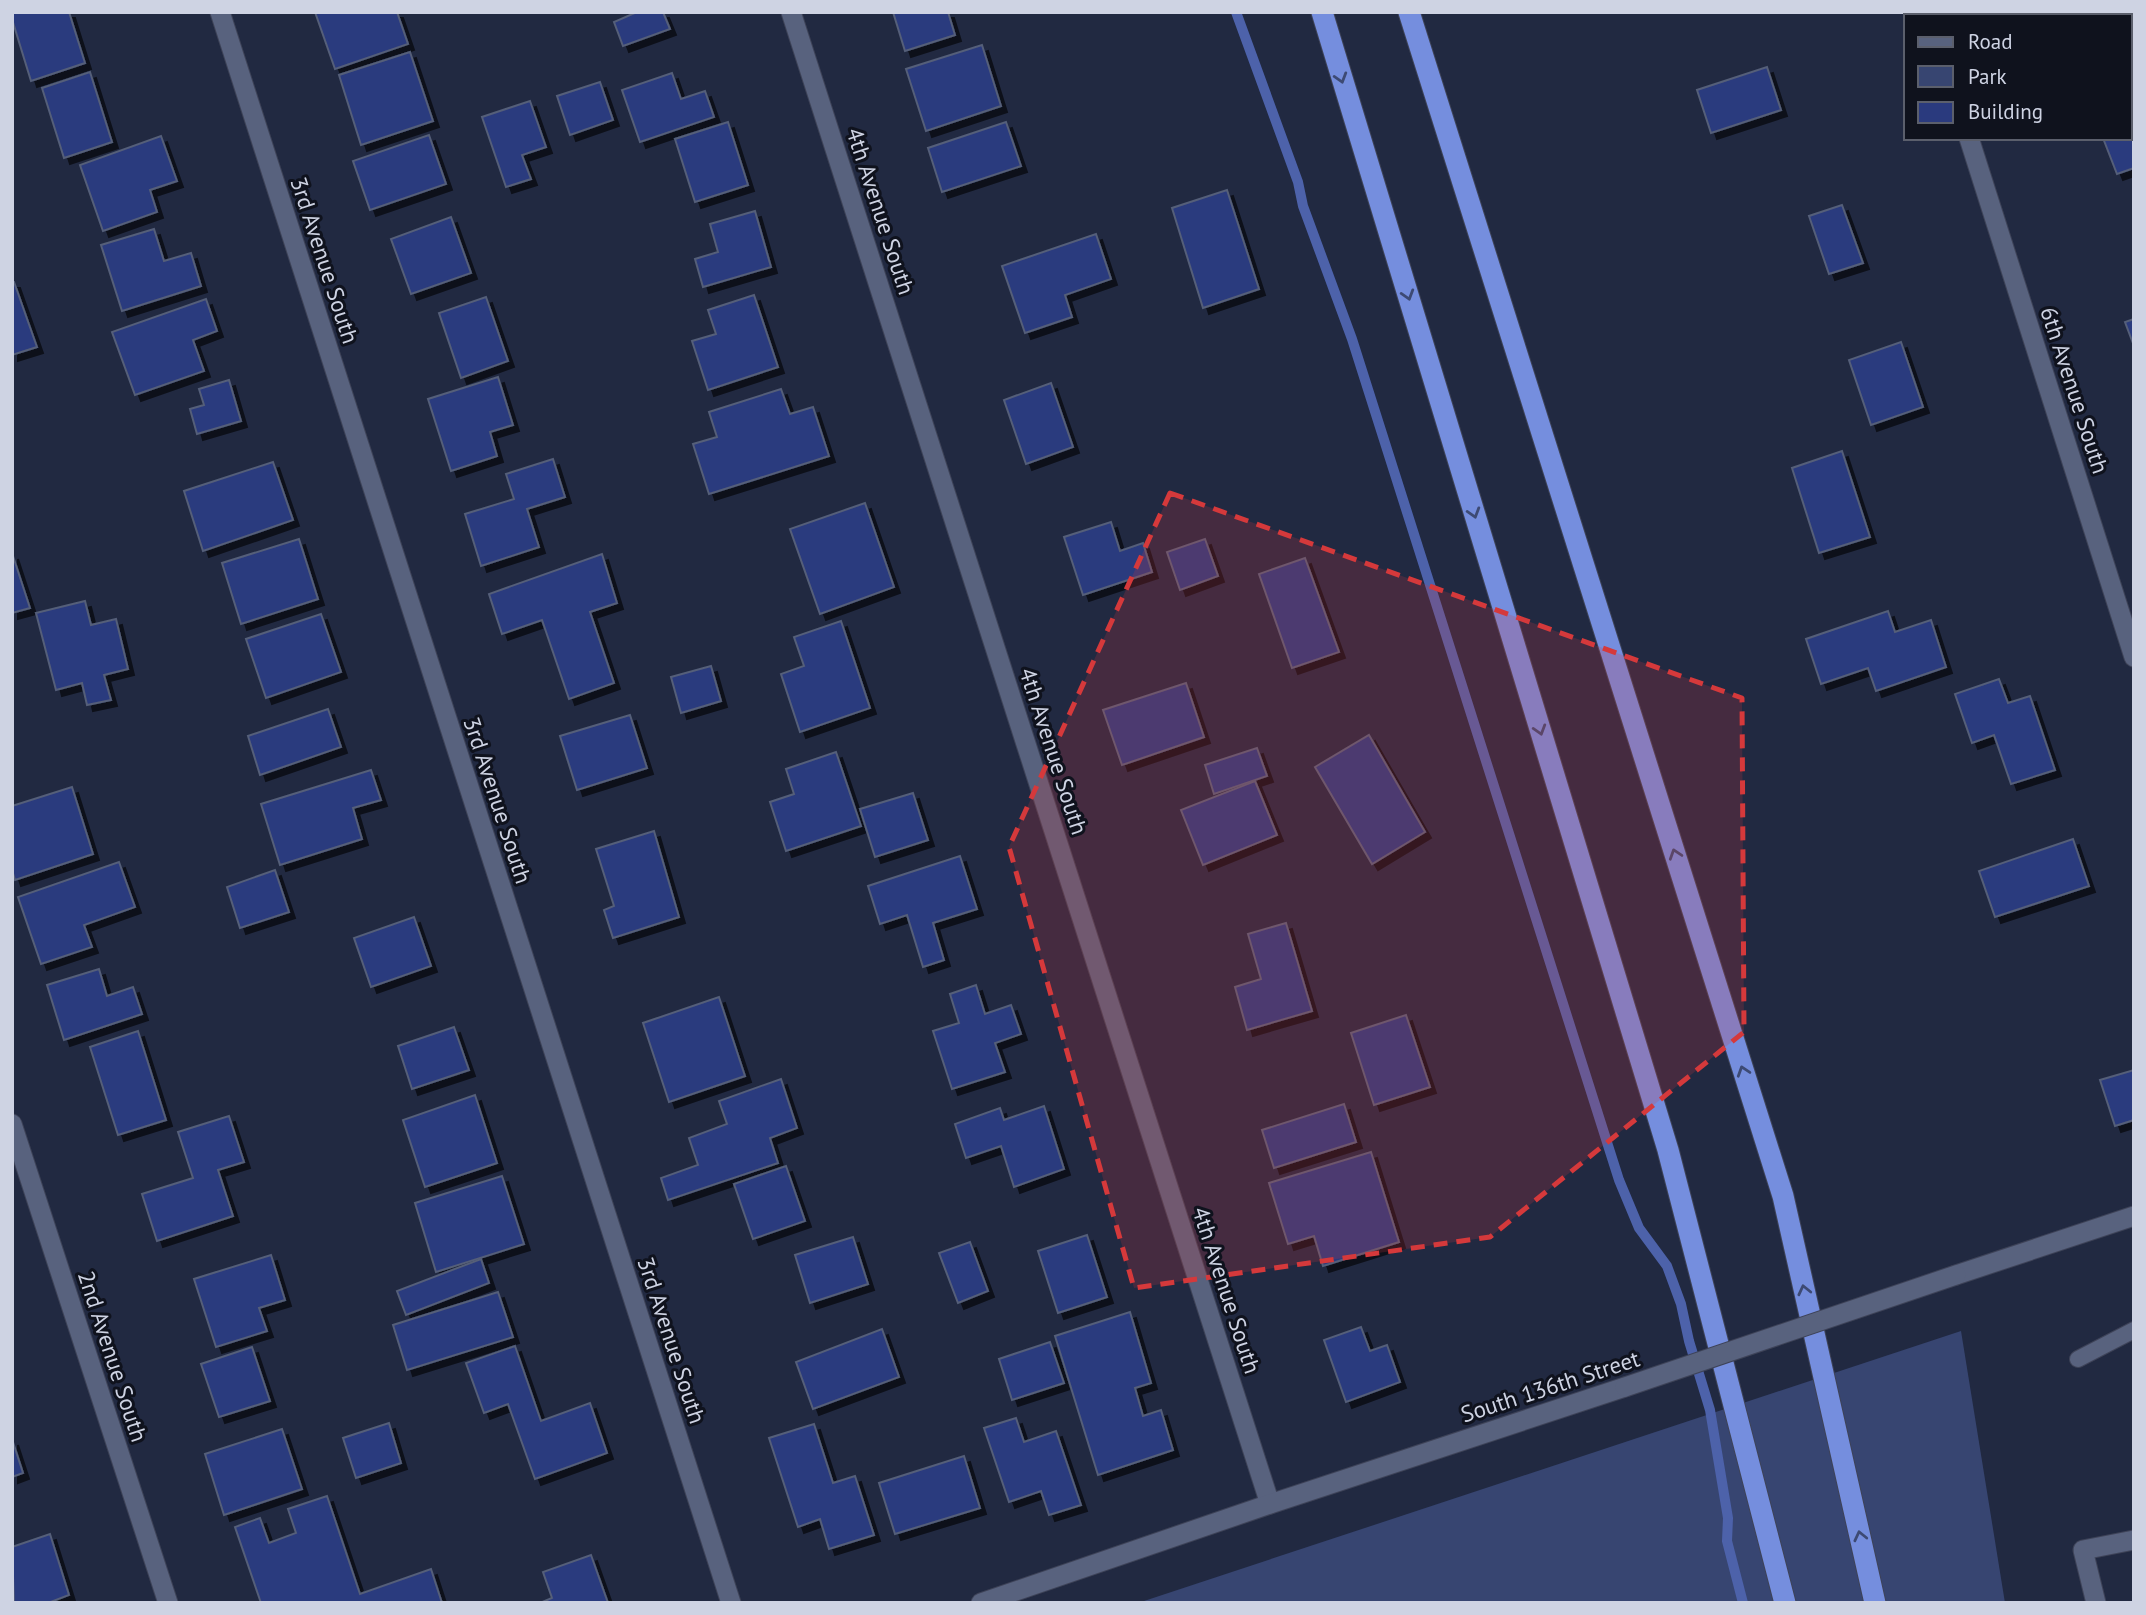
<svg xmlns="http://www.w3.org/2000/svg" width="2146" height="1615" viewBox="0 0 2146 1615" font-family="'PT Sans',sans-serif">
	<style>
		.green { fill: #374571 }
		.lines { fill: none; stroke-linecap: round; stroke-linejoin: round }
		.stream { stroke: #4d62aa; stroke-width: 10 }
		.building { fill: #2a3a7e; stroke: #545e79; stroke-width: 2; filter: url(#shadow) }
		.service-casing { stroke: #3e4358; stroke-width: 18 }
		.minor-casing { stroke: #3e4358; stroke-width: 21 }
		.tertiary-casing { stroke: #3e4358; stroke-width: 21 }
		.motorway-casing { stroke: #3e4358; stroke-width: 23 }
		.service { stroke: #58627e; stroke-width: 16 }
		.minor { stroke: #58627e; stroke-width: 19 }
		.tertiary { stroke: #58627e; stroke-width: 19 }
		.motorway { stroke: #758ede; stroke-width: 21 }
		.tertiary-bridge-casing { stroke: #3e4358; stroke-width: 21; stroke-linecap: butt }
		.tertiary-bridge { stroke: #58627e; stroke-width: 19 }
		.oneway { stroke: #3d4a74 }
		.marked { fill: #d5393b; fill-opacity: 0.2; stroke: #d5393b; stroke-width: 5; stroke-dasharray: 14 9; stroke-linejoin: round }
		.labels { text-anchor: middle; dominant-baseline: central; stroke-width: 6; stroke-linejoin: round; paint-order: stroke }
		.street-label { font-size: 23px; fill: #ced3e3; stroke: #0f121d }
	</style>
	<defs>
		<filter id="shadow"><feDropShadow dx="6" dy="6" stdDeviation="0" flood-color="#0009"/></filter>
	</defs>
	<rect width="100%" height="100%" fill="#212941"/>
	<polygon class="green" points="1961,1331 2005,1603 1138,1603"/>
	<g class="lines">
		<polyline class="stream" points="1236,12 1298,182 1303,206 1352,339 1619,1180 1639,1228 1667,1266 1681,1304 1689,1341 1710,1410 1728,1518 1727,1541 1743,1603"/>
	</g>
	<g class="building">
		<polygon points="12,12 69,12 85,63 31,81 12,19"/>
		<polygon points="315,12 397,12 408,44 335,69"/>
		<polygon points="637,12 663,12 670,29 623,46 614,22"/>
		<polygon points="893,12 948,12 955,35 905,51"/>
		<polygon points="982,45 1001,106 926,131 906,69"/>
		<polygon points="410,52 433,121 361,145 339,75"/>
		<polygon points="1767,67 1781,110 1711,133 1697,90"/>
		<polygon points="90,72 112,142 64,158 42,88"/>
		<polygon points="672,73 681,99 705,91 714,117 640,142 622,90"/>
		<polygon points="2134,78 2134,168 2117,174 2103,138 2130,138 2130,79"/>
		<polygon points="600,82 613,120 570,135 557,96"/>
		<polygon points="530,101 546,147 522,155 531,179 506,187 482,117"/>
		<polygon points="728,122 748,185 695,202 675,139"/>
		<polygon points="1006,122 1021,166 942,192 928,148"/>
		<polygon points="429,135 446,184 370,210 353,161"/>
		<polygon points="161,136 177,181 150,190 157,212 103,231 80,165"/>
		<polygon points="1227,190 1259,289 1203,308 1172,208"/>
		<polygon points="1842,205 1863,263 1829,274 1809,216"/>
		<polygon points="755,211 771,267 703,287 695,259 718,252 710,224"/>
		<polygon points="451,217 471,273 411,294 391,239"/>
		<polygon points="154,229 164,261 191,253 201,286 122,311 101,245"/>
		<polygon points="1096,234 1111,279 1065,295 1072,317 1025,333 1002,266"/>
		<polygon points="12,282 14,282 37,347 12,355"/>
		<polygon points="754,295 778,367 708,390 692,341 716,334 708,310"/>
		<polygon points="486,297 508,361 461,378 439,313"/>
		<polygon points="206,299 217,331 193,340 204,371 135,395 112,332"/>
		<polygon points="2134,319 2134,346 2125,322"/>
		<polygon points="1901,342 1923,407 1871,425 1849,360"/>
		<polygon points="498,377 513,425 490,432 497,456 451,471 428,399"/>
		<polygon points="229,380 241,421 197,434 190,409 204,405 199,389"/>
		<polygon points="1051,383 1073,447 1026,464 1004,400"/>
		<polygon points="781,389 790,414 813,407 829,456 709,494 693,444 717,437 709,412"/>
		<polygon points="1842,451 1870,537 1819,553 1792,468"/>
		<polygon points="553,459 565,497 527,509 539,547 481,566 465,514 514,499 506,474"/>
		<polygon points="273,462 293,520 203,551 184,491"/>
		<polygon points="865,503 894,587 820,614 790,529"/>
		<polygon points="1111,522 1120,551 1143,543 1152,572 1083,595 1064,537"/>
		<polygon points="299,539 318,599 241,624 222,563"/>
		<polygon points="1205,539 1218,576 1180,590 1167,552"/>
		<polygon points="12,553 30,608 12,613"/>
		<polygon points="602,554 617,603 590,612 614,683 569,699 542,620 502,634 489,594"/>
		<polygon points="1305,558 1339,652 1292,668 1259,574"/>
		<polygon points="85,601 91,625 116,619 128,669 104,675 111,700 87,705 82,683 56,690 36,613"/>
		<polygon points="1888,611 1895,632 1931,620 1946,667 1876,691 1868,668 1821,684 1806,639"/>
		<polygon points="321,614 341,672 266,698 246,639"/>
		<polygon points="841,621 870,708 800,732 781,674 804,666 794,637"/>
		<polygon points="711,666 721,701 681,713 671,677"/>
		<polygon points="1999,679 2008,703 2030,696 2055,770 2011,784 1994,735 1972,743 1955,694"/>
		<polygon points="1186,683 1204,737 1122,765 1103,710"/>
		<polygon points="328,709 341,747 260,775 248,736"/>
		<polygon points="630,715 647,768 577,790 560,736"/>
		<polygon points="1369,735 1425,832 1372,864 1315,767"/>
		<polygon points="1257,748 1267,776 1214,794 1205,765"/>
		<polygon points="836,752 861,826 786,851 770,802 794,794 786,769"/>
		<polygon points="371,770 381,800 353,808 362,839 280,865 261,804"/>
		<polygon points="1255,781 1277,835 1203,865 1181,810"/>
		<polygon points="72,787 93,854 15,880 12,870 12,806"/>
		<polygon points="913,793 928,840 875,857 860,809"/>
		<polygon points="654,831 679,917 613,938 604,910 614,906 596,849"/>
		<polygon points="2073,839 2089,886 1995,917 1979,871"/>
		<polygon points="960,856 977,909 933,923 944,960 923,967 907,915 880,924 868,886"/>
		<polygon points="119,862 135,907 84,925 92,947 41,964 18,897"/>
		<polygon points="275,870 289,912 240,928 227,887"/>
		<polygon points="414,917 431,966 371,987 354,938"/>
		<polygon points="1286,923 1312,1011 1247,1030 1235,987 1261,979 1248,934"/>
		<polygon points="99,969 107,996 133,987 142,1014 64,1040 47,985"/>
		<polygon points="976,985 985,1014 1011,1005 1021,1034 995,1043 1005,1072 952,1089 933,1031 959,1023 950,994"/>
		<polygon points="719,997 745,1076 669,1102 643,1023"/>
		<polygon points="1406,1015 1430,1087 1374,1105 1351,1033"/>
		<polygon points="454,1027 469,1070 412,1089 398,1046"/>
		<polygon points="138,1031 166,1120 118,1135 90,1047"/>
		<polygon points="2134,1070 2134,1120 2115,1126 2100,1080"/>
		<polygon points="781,1079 797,1128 770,1138 778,1163 668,1200 661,1178 698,1165 689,1138 727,1124 719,1101"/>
		<polygon points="475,1095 497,1163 425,1187 403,1120"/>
		<polygon points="1344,1104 1356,1142 1274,1168 1262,1130"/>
		<polygon points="1044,1106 1064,1169 1014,1187 1001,1146 966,1158 955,1124 1000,1108 1004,1120"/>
		<polygon points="229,1116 244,1162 218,1170 233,1216 157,1241 142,1194 193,1178 178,1132"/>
		<polygon points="1371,1152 1399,1242 1323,1266 1314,1236 1288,1244 1269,1183"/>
		<polygon points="786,1166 805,1221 753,1239 734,1184"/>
		<polygon points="502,1176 524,1244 436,1272 415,1203"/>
		<polygon points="1087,1235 1107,1297 1058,1313 1038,1251"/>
		<polygon points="853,1237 868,1284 810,1303 795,1255"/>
		<polygon points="970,1242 988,1291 958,1303 939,1253"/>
		<polygon points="271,1255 285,1300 259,1308 267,1331 216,1347 194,1279"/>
		<polygon points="481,1259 489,1283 406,1315 397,1291"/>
		<polygon points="498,1292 513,1337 407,1370 393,1325"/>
		<polygon points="1130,1312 1151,1383 1135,1388 1143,1416 1161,1410 1173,1450 1098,1475 1055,1336"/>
		<polygon points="1361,1327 1370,1351 1387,1345 1400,1382 1346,1402 1324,1340"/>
		<polygon points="882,1329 899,1377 813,1409 796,1362"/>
		<polygon points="1050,1342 1064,1383 1012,1400 999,1359"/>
		<polygon points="515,1346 541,1421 590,1403 607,1453 535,1479 508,1404 484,1413 466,1363"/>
		<polygon points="252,1347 270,1401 219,1417 201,1364"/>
		<polygon points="1016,1418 1024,1442 1056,1431 1081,1505 1049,1515 1041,1491 1009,1502 984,1428"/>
		<polygon points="389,1423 401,1463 356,1478 343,1438"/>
		<polygon points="814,1424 833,1483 855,1476 874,1535 829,1549 820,1519 798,1527 769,1438"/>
		<polygon points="282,1429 302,1489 224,1515 205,1454"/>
		<polygon points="12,1439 23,1473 12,1477"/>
		<polygon points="964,1456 980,1508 895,1534 879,1483"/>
		<polygon points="327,1496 360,1594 431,1569 442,1603 261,1603 235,1527 260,1518 269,1543 296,1533 288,1509"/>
		<polygon points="50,1534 69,1595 48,1603 14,1603 12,1547"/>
		<polygon points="591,1555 608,1603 540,1603 552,1598 543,1572"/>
	</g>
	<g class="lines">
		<defs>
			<polyline id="service" points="2078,1359 2134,1330"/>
			<g id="minor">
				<polyline points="220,12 731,1603"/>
				<polyline points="1929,12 1930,16"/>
				<polyline points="1969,138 2134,657"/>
				<polyline points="12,1124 168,1603"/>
				<polyline points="2096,1603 2083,1550 2134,1540"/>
			</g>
			<g id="tertiary">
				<polyline points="791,12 1270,1504"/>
				<polyline points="1956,1275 2134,1216"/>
				<polyline points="981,1603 1270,1504 1625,1387"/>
			</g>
			<g id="motorway">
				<polyline points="1322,12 1668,1150 1785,1603"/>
				<polyline points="1409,12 1783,1196 1875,1603"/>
			</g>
		</defs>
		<use href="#service" class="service-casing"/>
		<use href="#minor" class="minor-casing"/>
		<use href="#tertiary" class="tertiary-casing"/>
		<use href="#motorway" class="motorway-casing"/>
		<use href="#service" class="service"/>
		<use href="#minor" class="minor"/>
		<use href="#tertiary" class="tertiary"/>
		<use href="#motorway" class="motorway"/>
		<defs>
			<polyline id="tertiary-bridge" points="1625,1387 1956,1275"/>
		</defs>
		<use href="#tertiary-bridge" class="tertiary-bridge-casing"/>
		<use href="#tertiary-bridge" class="tertiary-bridge"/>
	</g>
	<defs><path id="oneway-chevron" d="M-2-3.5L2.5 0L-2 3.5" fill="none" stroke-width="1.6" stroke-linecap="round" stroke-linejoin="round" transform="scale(1.75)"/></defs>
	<g class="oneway">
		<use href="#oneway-chevron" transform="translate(1341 78) rotate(73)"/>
		<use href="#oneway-chevron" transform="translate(1408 295) rotate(73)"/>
		<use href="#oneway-chevron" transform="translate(1474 513) rotate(73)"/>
		<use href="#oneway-chevron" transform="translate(1540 730) rotate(73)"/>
		<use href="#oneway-chevron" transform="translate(1675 854) rotate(-108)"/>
		<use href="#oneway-chevron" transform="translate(1743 1071) rotate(-108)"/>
		<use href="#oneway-chevron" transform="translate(1804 1290) rotate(-103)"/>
		<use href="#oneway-chevron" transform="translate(1860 1536) rotate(-103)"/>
	</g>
	<path class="marked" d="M1170,493L1742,698L1744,1032L1490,1237L1134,1288L1009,847Z"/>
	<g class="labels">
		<g class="street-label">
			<text transform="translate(881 211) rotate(72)">4th Avenue South</text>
			<text transform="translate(325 260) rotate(72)">3rd Avenue South</text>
			<text transform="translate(2075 390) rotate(72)">6th Avenue South</text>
			<text transform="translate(1054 751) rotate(72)">4th Avenue South</text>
			<text transform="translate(498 800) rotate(72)">3rd Avenue South</text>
			<text transform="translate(1227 1290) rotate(72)">4th Avenue South</text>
			<text transform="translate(672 1340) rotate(72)">3rd Avenue South</text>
			<text transform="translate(113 1356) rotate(72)">2nd Avenue South</text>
			<text transform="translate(1550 1386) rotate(-18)">South 136th Street</text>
		</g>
	</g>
	<rect width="2146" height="1615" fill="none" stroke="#ced3e3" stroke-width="28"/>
	<rect x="1904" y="14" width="228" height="126" fill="#0f121d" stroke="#5b5f6c" stroke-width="2"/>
	<rect x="1918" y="37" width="35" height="10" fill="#58627e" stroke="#5b5f6c" stroke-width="2"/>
	<text x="1968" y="49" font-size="21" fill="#ced3e3">Road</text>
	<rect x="1918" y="66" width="35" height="21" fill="#374571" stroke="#5b5f6c" stroke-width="2"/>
	<text x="1968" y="84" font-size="21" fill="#ced3e3">Park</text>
	<rect x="1918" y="102" width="35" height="21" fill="#2a3a7e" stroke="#5b5f6c" stroke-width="2"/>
	<text x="1968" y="119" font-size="21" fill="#ced3e3">Building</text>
</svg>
